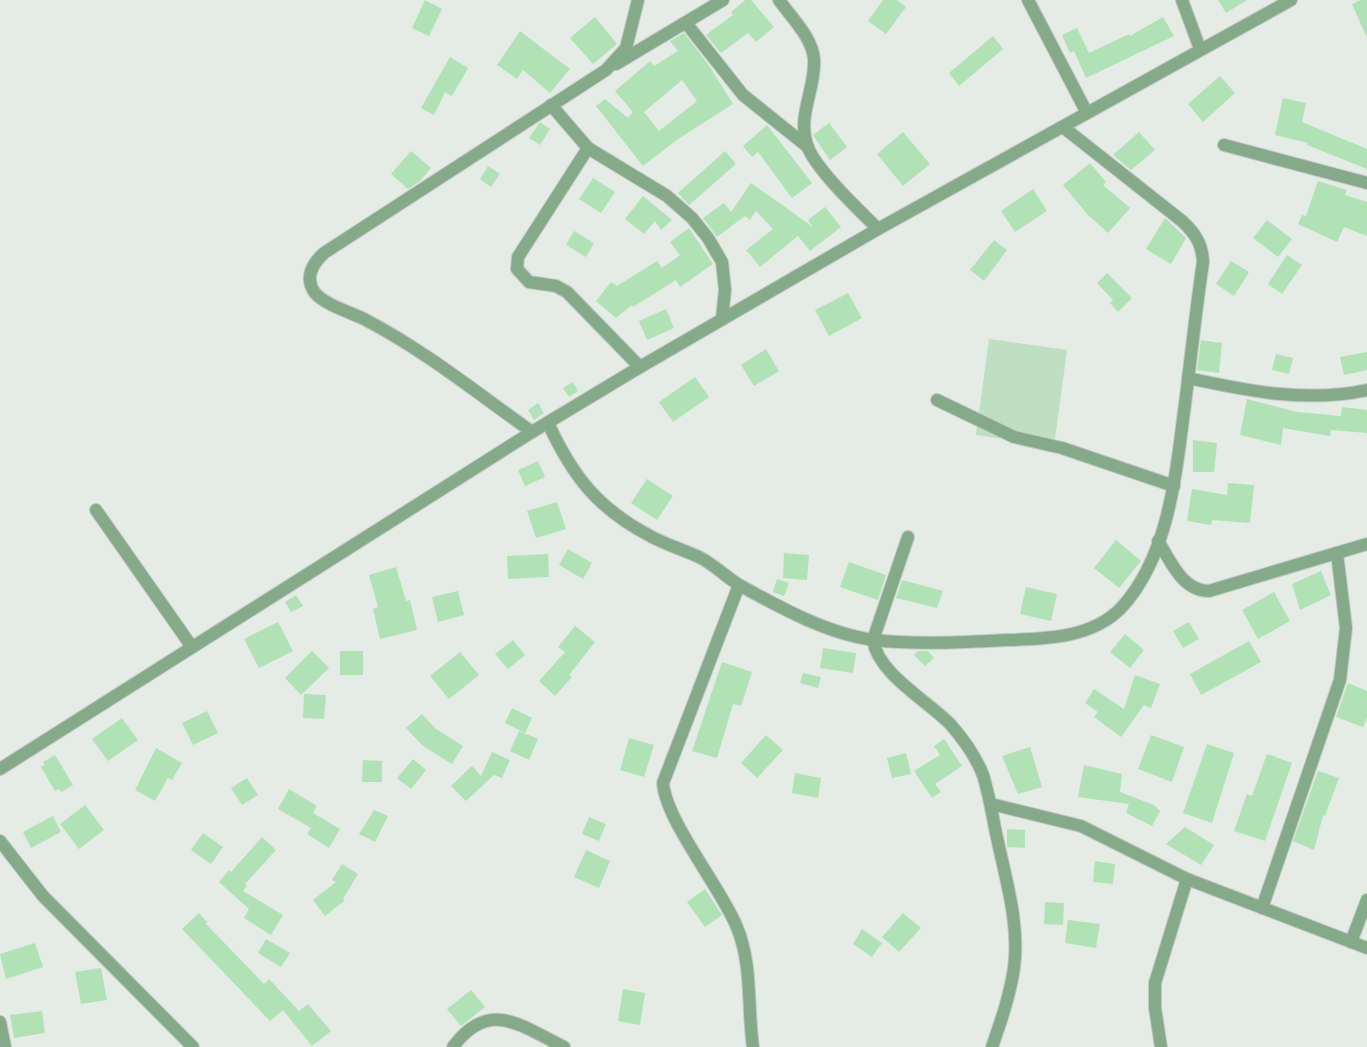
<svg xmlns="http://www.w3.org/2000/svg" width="1367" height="1047" viewBox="0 0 1367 1047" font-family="Lora,serif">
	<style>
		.green { fill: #bfdfc3 }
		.building { fill: #b0e2b6; fill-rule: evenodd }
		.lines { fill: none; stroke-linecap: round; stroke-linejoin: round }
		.minor-casing { stroke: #c3cac4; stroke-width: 14 }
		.minor { stroke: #85aa8a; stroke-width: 12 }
	</style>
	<rect width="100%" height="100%" fill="#e4ece5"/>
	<polygon class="green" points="989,339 1067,350 1054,446 976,435"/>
	<g class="building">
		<polygon points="425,0 442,9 429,36 412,28"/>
		<polygon points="745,0 751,0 774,27 756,42 748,33 721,53 706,35 733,15 731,12"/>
		<polygon points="883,0 897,0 906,7 886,34 868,21"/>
		<polygon points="1218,0 1247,0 1226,13"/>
		<polygon points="1361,0 1367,0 1367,38 1352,4"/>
		<polygon points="595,17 617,44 593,64 570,38"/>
		<polygon points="1163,17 1174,36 1086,78 1074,51 1070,53 1062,35 1077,28 1089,53 1129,34 1130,36"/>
		<polygon points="520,31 570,69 550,93 523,70 517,79 497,65"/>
		<path d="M684,33L708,64L733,104L678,139L643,166L596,106L605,99L628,118L633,112L615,91L650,61L654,66L678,51L670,41ZM682,80L697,101L659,131L644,112Z"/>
		<polygon points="993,36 1003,49 959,86 949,73"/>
		<polygon points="450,57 468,68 452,96 445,92 434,115 421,108"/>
		<polygon points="1220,76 1235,93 1203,122 1188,104"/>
		<polygon points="1283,98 1306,103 1302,122 1367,149 1367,169 1307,145 1308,143 1275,135"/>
		<polygon points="540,122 550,129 540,145 529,138"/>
		<polygon points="829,123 847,147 830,160 813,135"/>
		<polygon points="767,125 812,183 792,198 758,152 752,157 743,146"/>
		<polygon points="903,132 930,164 903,186 877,154"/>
		<polygon points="1139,132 1155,150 1131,170 1113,155"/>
		<polygon points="411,151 431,168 420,181 408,189 391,174"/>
		<polygon points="725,151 736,164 689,205 678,193"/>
		<polygon points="1090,163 1106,182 1103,185 1130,208 1108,233 1088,215 1063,185"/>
		<polygon points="488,166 500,174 491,187 480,179"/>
		<polygon points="593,178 615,192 601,213 579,199"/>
		<polygon points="1318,181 1347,190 1345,195 1367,202 1367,236 1344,227 1337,242 1298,224 1302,215 1306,216"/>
		<polygon points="751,183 813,227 808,220 825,207 841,227 810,251 798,236 760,267 746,250 773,229 756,211 750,220 745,216 717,237 703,218 724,203 731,212"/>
		<polygon points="1033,189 1047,211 1015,232 1001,211"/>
		<polygon points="643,196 672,220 661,230 655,221 644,234 625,219"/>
		<polygon points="1165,218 1186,238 1171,264 1146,249"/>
		<polygon points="1267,220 1292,239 1278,257 1253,238"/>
		<polygon points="689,228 713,264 680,287 676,280 633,307 632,305 616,318 596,301 611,282 617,286 657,261 662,268 680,255 670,242"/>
		<polygon points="574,231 594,243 586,257 566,245"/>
		<polygon points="994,240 1007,250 984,281 970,270"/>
		<polygon points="1287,255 1302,265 1282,294 1268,284"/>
		<polygon points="1231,261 1249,272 1234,296 1216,284"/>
		<polygon points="1107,273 1132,298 1118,312 1110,303 1113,300 1097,283"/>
		<polygon points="848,293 862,318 829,336 815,310"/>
		<polygon points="666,309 674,328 647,340 639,321"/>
		<polygon points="1201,340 1222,343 1219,373 1197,370"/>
		<polygon points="766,349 779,371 754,386 741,365"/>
		<polygon points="1367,352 1367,370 1344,375 1340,357"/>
		<polygon points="1276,354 1293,358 1289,374 1272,370"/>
		<polygon points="695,377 709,397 673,422 659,402"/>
		<polygon points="573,382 578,391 569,397 563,388"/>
		<polygon points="1247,399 1297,412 1341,416 1342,407 1367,410 1367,433 1331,430 1330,436 1283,428 1281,445 1240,435"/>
		<polygon points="538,403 544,413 534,420 528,410"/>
		<polygon points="1193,440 1217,443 1214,472 1193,472"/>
		<polygon points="538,461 545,477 525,486 518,470"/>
		<polygon points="647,479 673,496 657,520 631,503"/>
		<polygon points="1228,483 1254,485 1250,523 1212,520 1211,525 1187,521 1192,489 1227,495"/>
		<polygon points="557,502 566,529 536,538 527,511"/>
		<polygon points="1116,540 1141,561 1119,588 1094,568"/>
		<polygon points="568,549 592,563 583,579 559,565"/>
		<polygon points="784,553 809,555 807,580 783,578"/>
		<polygon points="548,554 549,577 508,579 507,556"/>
		<polygon points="849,562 886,575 878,600 840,587"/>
		<polygon points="396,567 406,601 410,600 417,630 380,639 373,609 378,607 369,575"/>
		<polygon points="1321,571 1331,595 1300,610 1292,584"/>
		<polygon points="777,579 789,583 784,596 773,592"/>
		<polygon points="902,580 943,591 937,608 896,598"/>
		<polygon points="1026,587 1057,594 1051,621 1020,614"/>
		<polygon points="458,591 464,615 438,622 432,597"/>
		<polygon points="1274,592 1290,621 1258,639 1242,610"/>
		<polygon points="296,595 303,606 291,612 285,602"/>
		<polygon points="278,622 293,651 259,668 244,639"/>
		<polygon points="1189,622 1199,639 1183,648 1173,631"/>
		<polygon points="575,626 595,642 569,675 572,677 555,696 539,681 565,652 558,647"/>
		<polygon points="1125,634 1144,650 1130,668 1110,652"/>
		<polygon points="513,640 525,655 508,669 495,654"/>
		<polygon points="1249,641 1261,662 1201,695 1190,674"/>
		<polygon points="823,648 856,653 853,673 820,668"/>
		<polygon points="312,651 329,668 301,695 285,678"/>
		<rect x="340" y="651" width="23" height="24"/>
		<polygon points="918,651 928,651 934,658 925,666 914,655"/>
		<polygon points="460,652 479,675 449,699 430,676"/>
		<polygon points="722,662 752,672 741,706 733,704 717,758 692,751"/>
		<polygon points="803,673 821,677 818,688 800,683"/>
		<polygon points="1135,675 1160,684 1151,708 1144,705 1121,737 1094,717 1098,712 1085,703 1094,689 1124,709"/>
		<polygon points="1348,683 1367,691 1367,718 1363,727 1336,717"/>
		<polygon points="304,694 326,695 324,719 303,718"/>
		<polygon points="512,708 532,718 525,733 505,723"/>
		<polygon points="207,711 218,733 193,745 182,723"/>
		<polygon points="422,714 436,729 463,746 452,764 423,746 406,728"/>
		<polygon points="122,718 138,740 108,761 92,739"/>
		<polygon points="519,731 538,739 529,760 510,751"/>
		<polygon points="766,735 783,750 757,778 741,763"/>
		<polygon points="1151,735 1184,747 1172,782 1138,769"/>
		<polygon points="629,738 654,745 644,777 620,770"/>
		<polygon points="944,739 962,766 935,784 941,792 932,798 914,771 940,755 934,746"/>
		<polygon points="1207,744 1234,753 1212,823 1183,813"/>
		<polygon points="1030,747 1042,787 1018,794 1002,756"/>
		<polygon points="156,748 182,763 172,780 168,778 155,801 135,790"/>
		<polygon points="492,752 510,760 502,778 494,775 466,801 451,786 472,766 481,776"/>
		<polygon points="906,753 911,774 892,778 887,758"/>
		<polygon points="1267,754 1292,763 1265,841 1234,831 1247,794 1252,796"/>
		<polygon points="55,755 73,785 61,792 59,789 55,791 41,767 45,765 43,762"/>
		<polygon points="413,759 426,770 411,789 397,778"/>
		<polygon points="363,760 382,761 382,782 362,782"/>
		<polygon points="1084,765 1122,774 1120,792 1154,805 1160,811 1152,826 1126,813 1129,804 1078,797"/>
		<polygon points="1318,771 1339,778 1325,816 1323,815 1314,850 1293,841"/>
		<polygon points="795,773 821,778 818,798 792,793"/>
		<polygon points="247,778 258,795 242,805 231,788"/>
		<polygon points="289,789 317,806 313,813 340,829 329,848 307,834 311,828 278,809"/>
		<polygon points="85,805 104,830 79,849 60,824"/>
		<polygon points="374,810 388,816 375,842 359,834"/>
		<polygon points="53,816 61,832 31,848 23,832"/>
		<polygon points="589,817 606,824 599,841 582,834"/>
		<polygon points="1185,827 1214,845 1201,865 1166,844"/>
		<polygon points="1007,829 1025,830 1025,848 1007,847"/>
		<polygon points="203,833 223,847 211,864 191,850"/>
		<polygon points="262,837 276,850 245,884 247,886 243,891 283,915 271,935 244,918 249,909 219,882 229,870 231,872"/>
		<polygon points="586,850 610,861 599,888 574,877"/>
		<polygon points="1095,861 1115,864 1113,884 1093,882"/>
		<polygon points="342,864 358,874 343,899 344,901 325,916 313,900 336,882 332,880"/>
		<polygon points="705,889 722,915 705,927 687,902"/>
		<polygon points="1045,902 1064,903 1063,925 1044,924"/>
		<polygon points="199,913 207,922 206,924 264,984 269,979 299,1011 308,1004 331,1031 312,1046 283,1010 270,1021 182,929"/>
		<polygon points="903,913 921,928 899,952 882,937"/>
		<polygon points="1068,920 1100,924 1096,948 1065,943"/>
		<polygon points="862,929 882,943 872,957 853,944"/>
		<polygon points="266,939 290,953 281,967 258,953"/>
		<polygon points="35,943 43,967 6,979 0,954"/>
		<polygon points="101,968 107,1000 81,1004 75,972"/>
		<polygon points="623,989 645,993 640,1025 618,1021"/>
		<polygon points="471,990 485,1007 461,1026 447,1009"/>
		<polygon points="42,1011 45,1033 14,1038 10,1015"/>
	</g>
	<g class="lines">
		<defs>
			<g id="minor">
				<path d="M779,0C791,17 812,37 814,59C816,88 797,116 807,145C815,169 859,210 878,229"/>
				<polyline points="1028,0 1087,113"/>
				<polyline points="1182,0 1200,49"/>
				<polyline points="686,23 743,95 808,147"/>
				<polyline points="616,64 723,0"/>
				<polyline points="551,105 588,148 667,196 692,218 708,238 722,262 725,290 722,318"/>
				<polyline points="1224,145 1367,183"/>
				<polyline points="588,148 518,257 517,269 529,282 556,286 567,292 640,367"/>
				<path d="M1188,378C1248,391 1306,403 1367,390"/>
				<polyline points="937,400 1014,437 1062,448 1174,486"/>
				<path d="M548,423C573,477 598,509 652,537C667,545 684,550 699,557C715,565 727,578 741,586C781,608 828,634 874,640C917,645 963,642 1007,640C1046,639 1093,638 1122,607C1170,554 1176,471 1185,404C1191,357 1196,309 1203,262C1202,244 1196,234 1182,221L1063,127"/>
				<path d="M532,432C477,393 424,350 364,319C350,312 325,305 315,293C304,278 312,264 324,253L606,70L626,48L638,0"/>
				<polyline points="96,510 192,647"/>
				<path d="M908,537L873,640C878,674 928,701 951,725C964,740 976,757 983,775C989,794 992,814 996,833C1005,877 1020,923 1014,968C1010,995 1001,1021 992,1047"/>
				<path d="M1158,541C1171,561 1182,591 1209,591L1367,544"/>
				<path d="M739,585L663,783C666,821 719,885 736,925C753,964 747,1006 753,1047"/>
				<polyline points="0,769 532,432 640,367 878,229 1291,0"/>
				<polyline points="991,804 1081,826 1187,879 1367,948"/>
				<polyline points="0,841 43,896 193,1047"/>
				<polyline points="1262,908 1340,680 1346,628 1337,553"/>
				<polyline points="1351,942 1367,900"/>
				<polyline points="0,1022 5,1047"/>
				<path d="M453,1047C489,998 521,1026 564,1047"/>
				<polyline points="1161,1047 1155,1008 1155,983 1187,879"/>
			</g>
		</defs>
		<use href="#minor" class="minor-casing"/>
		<use href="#minor" class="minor"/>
	</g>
</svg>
